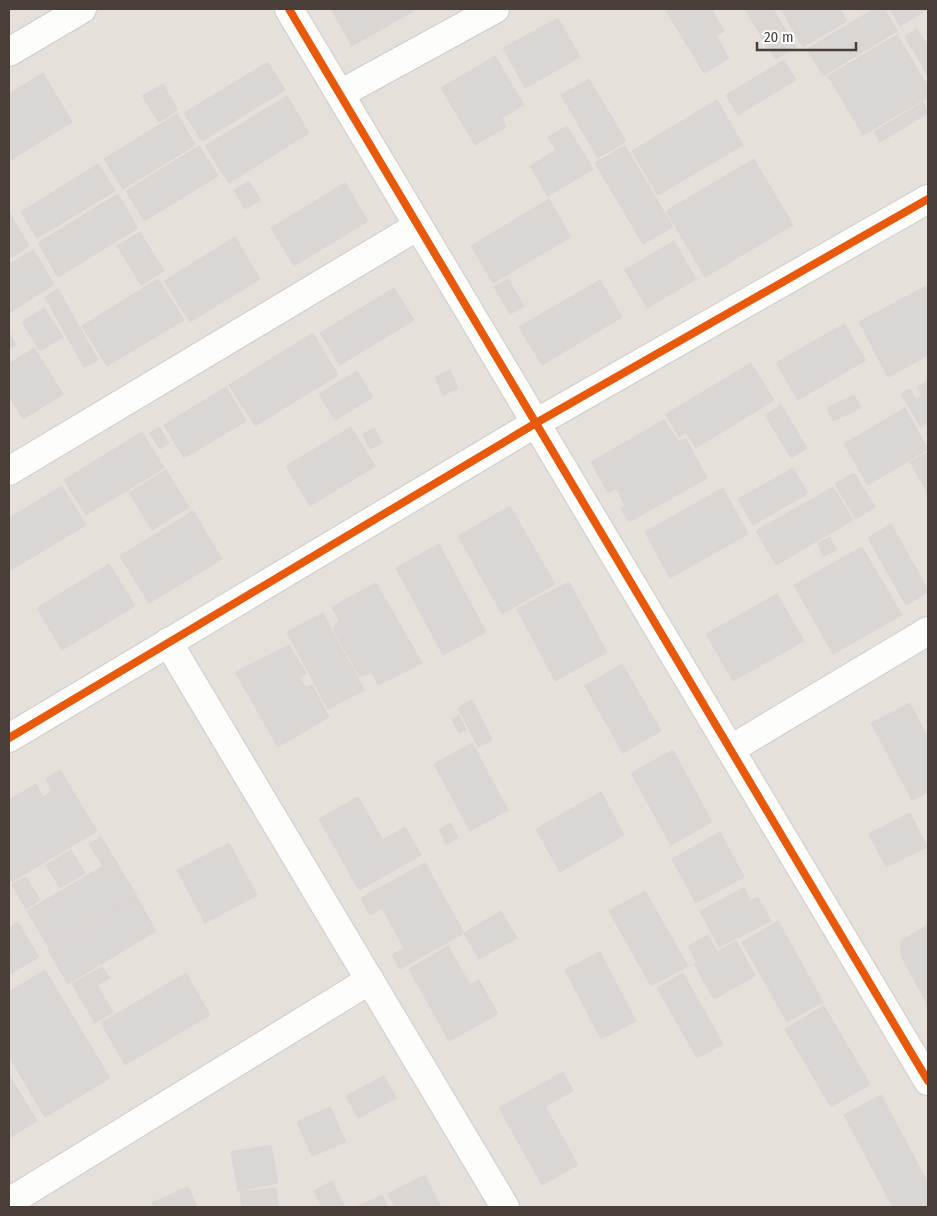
<svg xmlns="http://www.w3.org/2000/svg" width="937" height="1216" viewBox="0 0 937 1216" font-family="'Fira Sans Condensed',sans-serif">
	<style>
		.residential { fill: #e6e0da }
		.building { fill: #dad6d3; stroke: #dad5d2 }
		.lines { fill: none; stroke-linecap: round; stroke-linejoin: round }
		.street-casing { stroke: #cecbc9; stroke-width: 30 }
		.street { stroke: #fdfdfc; stroke-width: 28 }
		.cycleway-casing { stroke: #fff; stroke-width: 11 }
		.cycleway { stroke: #e8590c; stroke-width: 8 }
	</style>
	<rect width="100%" height="100%" fill="#f2efed"/>
	<rect class="residential" x="9" y="9" width="919" height="1198"/>
	<g class="building">
		<polygon points="331,9 417,9 352,46"/>
		<polygon points="665,9 711,9 724,31 716,36 729,58 704,73"/>
		<polygon points="745,9 773,9 796,47 775,59"/>
		<polygon points="785,9 840,9 847,21 803,47 782,11"/>
		<polygon points="874,9 884,9 897,31 823,76 807,49"/>
		<polygon points="890,9 928,9 900,26"/>
		<polygon points="558,18 580,57 525,88 503,48"/>
		<polygon points="917,29 928,47 928,76 905,36"/>
		<polygon points="897,35 928,87 928,97 863,135 828,76"/>
		<polygon points="495,56 524,105 502,118 506,127 475,145 441,88"/>
		<polygon points="784,60 796,80 738,115 726,95"/>
		<polygon points="268,62 285,90 202,141 184,113"/>
		<polygon points="43,73 72,122 9,161 9,94"/>
		<polygon points="589,79 626,141 598,158 561,95"/>
		<polygon points="163,84 178,110 159,122 142,96"/>
		<polygon points="287,96 309,133 229,183 205,146"/>
		<polygon points="717,100 743,145 658,195 632,151"/>
		<polygon points="923,102 928,113 880,142 874,132"/>
		<polygon points="177,114 195,145 123,189 104,159"/>
		<polygon points="567,126 593,169 548,196 530,166 556,150 548,137"/>
		<polygon points="199,146 218,176 144,221 126,191"/>
		<polygon points="625,146 673,227 643,244 595,163"/>
		<polygon points="754,159 793,225 705,277 666,211"/>
		<polygon points="98,164 115,191 37,238 21,212"/>
		<polygon points="249,181 261,200 245,209 234,190"/>
		<polygon points="345,183 368,221 294,266 271,228"/>
		<polygon points="118,194 138,228 58,277 38,243"/>
		<polygon points="549,199 571,237 493,283 471,246"/>
		<polygon points="9,212 29,246 9,259"/>
		<polygon points="140,232 164,271 141,285 117,246"/>
		<polygon points="235,237 260,279 190,322 164,281"/>
		<polygon points="674,241 696,279 647,308 625,270"/>
		<polygon points="33,250 54,284 9,313 9,264"/>
		<polygon points="158,279 184,320 107,366 82,326"/>
		<polygon points="508,279 524,306 510,314 494,287"/>
		<polygon points="600,280 622,317 542,365 519,327"/>
		<polygon points="926,286 928,290 928,355 888,377 859,322"/>
		<polygon points="394,288 414,320 340,365 320,333"/>
		<polygon points="58,289 98,360 84,367 45,297"/>
		<polygon points="44,308 63,337 40,351 22,322"/>
		<polygon points="844,324 866,360 798,400 776,363"/>
		<polygon points="9,332 16,345 9,349"/>
		<polygon points="313,333 338,375 255,426 229,385"/>
		<polygon points="34,348 63,394 23,419 9,396 9,364"/>
		<polygon points="751,363 774,400 696,448 686,432 679,437 666,414"/>
		<polygon points="450,370 458,388 443,395 435,377"/>
		<polygon points="357,371 373,397 335,420 319,394"/>
		<polygon points="928,381 928,423 921,427 901,394 910,389 916,400 922,396 917,387"/>
		<polygon points="226,387 246,421 184,458 164,425"/>
		<polygon points="854,395 861,408 833,421 827,408"/>
		<polygon points="781,405 807,448 791,458 765,415"/>
		<polygon points="905,408 928,449 868,485 844,444"/>
		<polygon points="664,420 678,441 686,439 707,478 629,522 621,509 625,505 616,488 608,493 591,462"/>
		<polygon points="159,427 169,443 160,449 150,433"/>
		<polygon points="351,427 375,466 310,506 286,466"/>
		<polygon points="374,428 382,443 370,449 363,434"/>
		<polygon points="142,432 164,468 86,515 64,480"/>
		<polygon points="928,452 928,493 910,462"/>
		<polygon points="793,468 808,493 753,525 738,499"/>
		<polygon points="166,470 189,507 152,530 129,493"/>
		<polygon points="854,473 875,507 856,519 835,484"/>
		<polygon points="62,486 86,525 9,571 9,518"/>
		<polygon points="833,487 853,520 776,565 756,531"/>
		<polygon points="723,488 748,534 670,578 645,532"/>
		<polygon points="510,506 555,584 502,614 458,536"/>
		<polygon points="193,511 222,559 149,603 120,556"/>
		<polygon points="891,524 928,590 928,592 906,605 868,538"/>
		<polygon points="830,537 836,550 823,556 818,543"/>
		<polygon points="439,544 486,632 443,655 396,568"/>
		<polygon points="862,547 902,615 833,654 794,585"/>
		<polygon points="109,564 135,606 62,650 37,608"/>
		<polygon points="569,582 607,652 555,681 517,609"/>
		<polygon points="376,583 422,663 378,685 372,673 359,676 333,628 339,620 332,607"/>
		<polygon points="777,594 804,641 733,681 706,634"/>
		<polygon points="323,613 364,690 328,709 287,632"/>
		<polygon points="289,645 306,673 299,678 306,688 312,685 329,717 278,747 235,672"/>
		<polygon points="622,664 661,731 623,753 585,686"/>
		<polygon points="472,700 492,740 478,747 458,708"/>
		<polygon points="910,703 928,738 928,792 912,800 871,723"/>
		<polygon points="459,715 466,730 459,733 452,719"/>
		<polygon points="472,743 508,810 470,831 434,764"/>
		<polygon points="673,750 712,822 671,845 631,773"/>
		<polygon points="60,770 97,831 11,882 9,878 9,800 36,784 43,797 52,791 46,779"/>
		<polygon points="601,792 624,835 560,872 536,829"/>
		<polygon points="358,797 383,840 405,827 421,855 359,890 319,819"/>
		<polygon points="910,813 927,847 886,867 869,834"/>
		<polygon points="451,823 458,838 446,844 439,829"/>
		<polygon points="720,832 744,877 696,903 672,859"/>
		<polygon points="101,837 137,896 49,948 27,911 103,866 89,844"/>
		<polygon points="229,843 257,895 205,923 177,870"/>
		<polygon points="71,850 85,873 60,888 46,865"/>
		<polygon points="425,863 464,933 400,969 392,955 404,948 382,908 370,915 361,898"/>
		<polygon points="26,877 40,900 26,909 12,884"/>
		<polygon points="744,888 750,901 758,897 771,921 719,947 700,911"/>
		<polygon points="645,891 688,966 651,986 609,911"/>
		<polygon points="137,897 156,931 68,984 48,950"/>
		<polygon points="501,911 517,938 479,959 464,933"/>
		<polygon points="778,921 823,1002 787,1022 742,942"/>
		<polygon points="18,922 39,957 10,974 9,928"/>
		<polygon points="928,925 928,1005 901,956 901,941"/>
		<polygon points="708,935 717,952 736,941 755,976 714,999 694,964 697,963 688,946"/>
		<polygon points="448,946 470,985 479,980 498,1014 449,1041 409,969"/>
		<polygon points="600,952 636,1021 601,1039 565,970"/>
		<polygon points="102,967 110,978 97,985 113,1012 95,1023 72,984"/>
		<polygon points="45,970 110,1078 45,1117 9,1056 9,992"/>
		<polygon points="186,973 210,1015 125,1065 101,1023"/>
		<polygon points="683,973 723,1044 697,1058 657,988"/>
		<polygon points="824,1006 870,1084 831,1107 785,1029"/>
		<polygon points="563,1072 573,1091 545,1106 578,1165 542,1185 499,1108"/>
		<polygon points="9,1075 37,1121 9,1138"/>
		<polygon points="384,1076 396,1098 358,1118 346,1096"/>
		<polygon points="881,1095 928,1183 928,1207 893,1207 844,1115"/>
		<polygon points="330,1107 346,1142 312,1156 297,1122"/>
		<polygon points="271,1145 278,1183 238,1191 231,1152"/>
		<polygon points="425,1175 441,1207 395,1207 388,1194"/>
		<polygon points="332,1181 345,1207 322,1207 314,1191"/>
		<polygon points="188,1187 197,1207 154,1207 152,1203"/>
		<polygon points="276,1188 278,1207 242,1207 240,1192"/>
		<polygon points="382,1195 388,1207 359,1207 358,1206"/>
	</g>
	<g class="lines">
		<defs>
			<g id="street">
				<polyline points="289,9 928,1081"/>
				<polyline points="9,52 82,9"/>
				<polyline points="340,94 495,9"/>
				<polyline points="9,471 418,226"/>
				<polyline points="168,642 505,1207"/>
				<polyline points="9,738 536,423 928,199"/>
				<polyline points="731,749 928,631"/>
				<polyline points="9,1202 370,980"/>
			</g>
		</defs>
		<use href="#street" class="street-casing"/>
		<use href="#street" class="street"/>
		<defs>
			<g id="cycleway">
				<polyline points="289,9 928,1081"/>
				<polyline points="9,738 536,423 928,199"/>
			</g>
		</defs>
		<use href="#cycleway" class="cycleway-casing"/>
		<use href="#cycleway" class="cycleway"/>
	</g>
	<rect width="937" height="1216" fill="none" stroke="#493e38" stroke-width="20"/>
	<path d="M757 42v8h99v-8" fill="none" stroke="#493e38" stroke-width="2.5"/>
	<text x="764" y="42" font-size="15" fill="#493e38" stroke="#ffffff" stroke-width="4" paint-order="stroke">20 m</text>
</svg>
